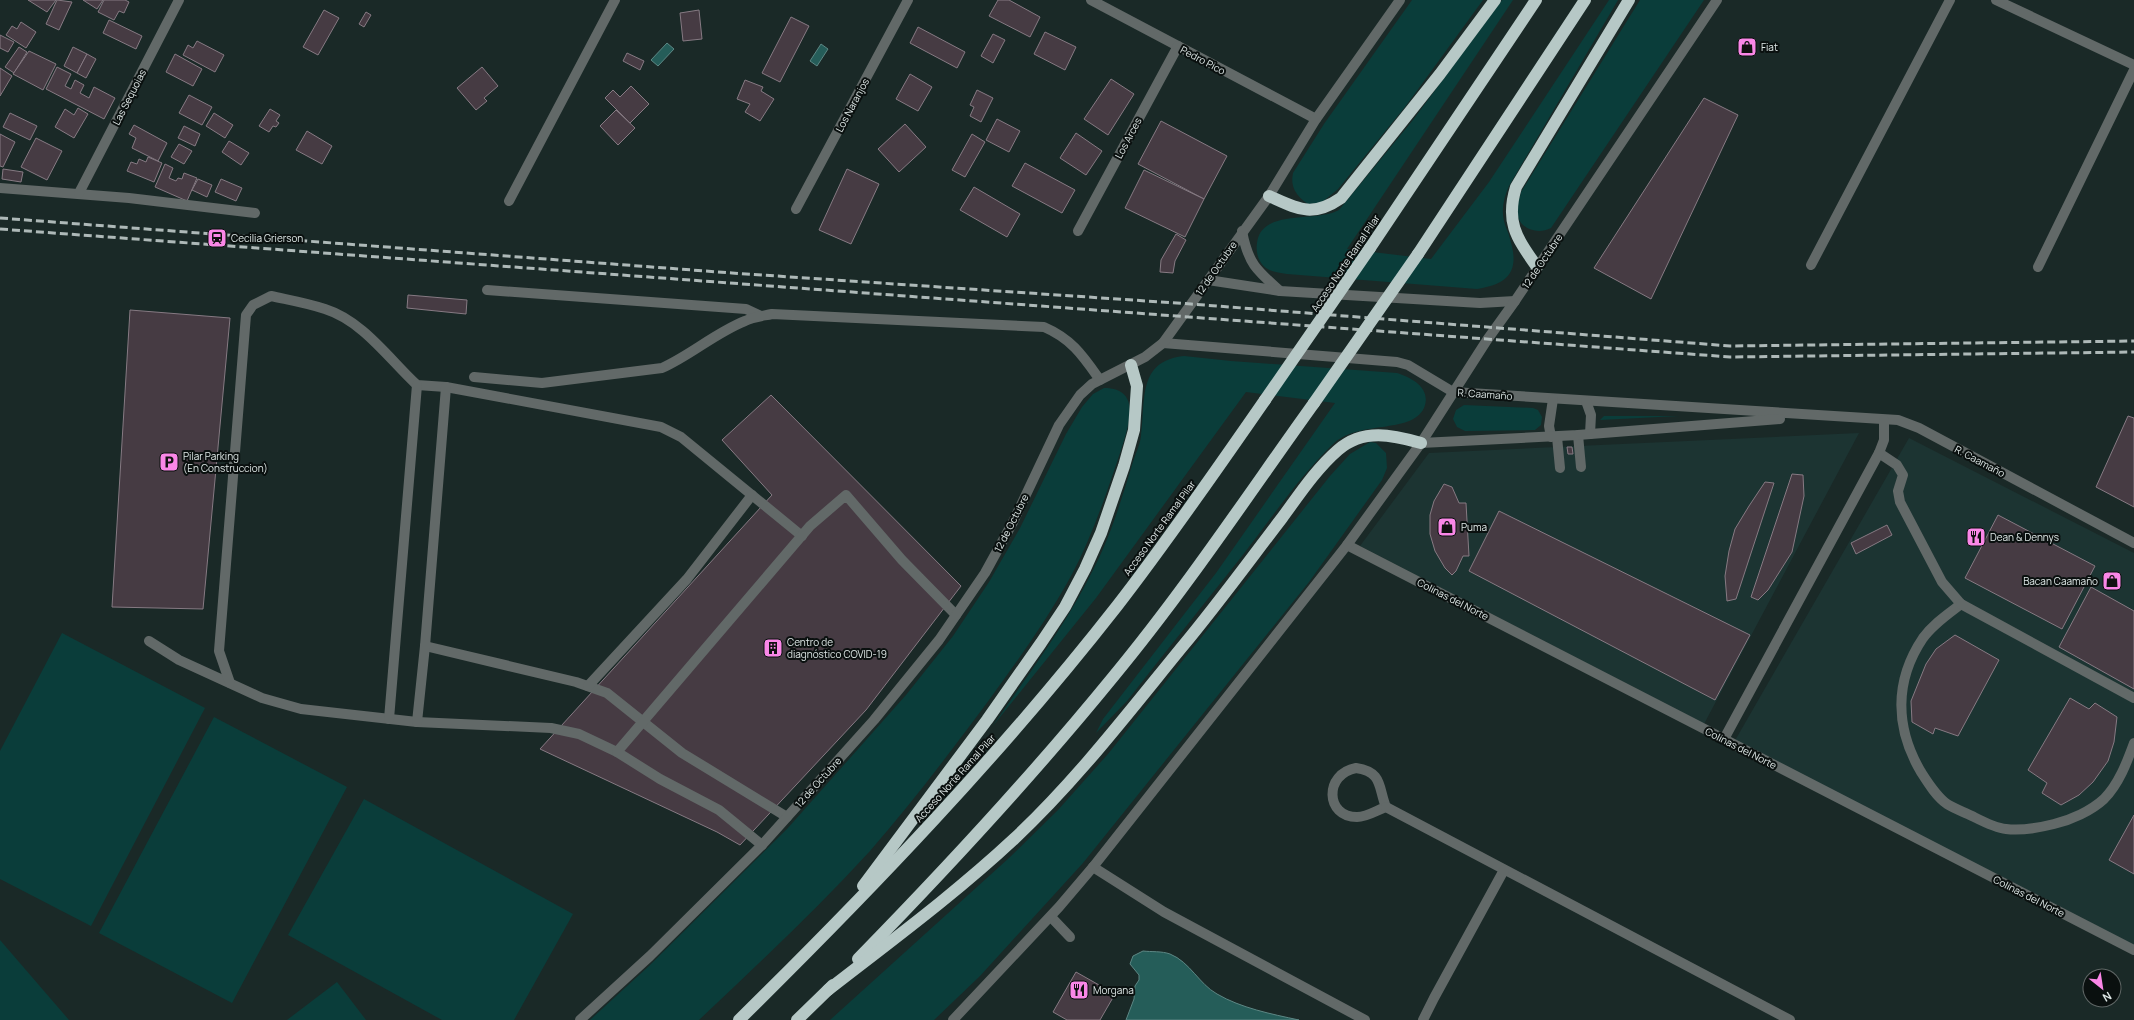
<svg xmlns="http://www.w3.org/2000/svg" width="2134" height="1020" viewBox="0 0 2134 1020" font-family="Manrope,sans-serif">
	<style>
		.built { fill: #1c3432 }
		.green { fill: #0a3d3a }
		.water { fill: #255d59; stroke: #5d8784 }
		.building { fill: #463b43; stroke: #867a83 }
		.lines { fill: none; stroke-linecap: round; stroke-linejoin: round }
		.minor { stroke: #626968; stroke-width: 10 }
		.highway { stroke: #b6c8c6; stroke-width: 12 }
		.rail { stroke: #aeb9b8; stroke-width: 3; stroke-dasharray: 8 4; stroke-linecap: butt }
		.highway-bridge { stroke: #b6c8c6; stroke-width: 12 }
		.labels { text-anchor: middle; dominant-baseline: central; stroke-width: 4; stroke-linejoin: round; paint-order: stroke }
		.poi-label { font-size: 10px; fill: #dfe8e7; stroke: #0a100f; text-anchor: start }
		.street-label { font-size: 10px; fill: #dfe8e7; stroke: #0a100f }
	</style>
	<rect width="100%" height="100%" fill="#1a2927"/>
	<g class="built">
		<polygon points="1859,433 1704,724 1360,546 1429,453"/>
		<polygon points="1909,438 2134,553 2134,950 1733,744"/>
	</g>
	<g class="green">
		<path d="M1412,0H1483L1405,107L1338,189L1321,203L1308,204C1296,196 1290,187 1293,173L1324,124Z"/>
		<path d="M1502,0H1513L1347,249L1431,259L1489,182L1609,0H1618L1509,186C1504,197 1501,209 1504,221C1505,227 1509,233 1510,239C1520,271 1509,284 1477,289L1287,274C1276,272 1266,272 1260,261C1257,256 1256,250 1257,243C1261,208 1316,223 1339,210L1413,120Z"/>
		<path d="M1640,0H1704L1551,228C1535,236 1515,227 1517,207C1518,202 1520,197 1521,192Z"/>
		<path d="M1184,356L1231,361L1397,373C1412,378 1432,388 1424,408C1411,435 1358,419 1332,445C1298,478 1271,519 1242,556C1204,604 1165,652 1127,701L1096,733L1103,719L1216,573L1335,403L1246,392L1096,598L992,727C1026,677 1065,627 1092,572C1110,538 1121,501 1132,465C1135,455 1140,445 1141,436C1146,400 1137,361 1184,356Z"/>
		<path d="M1104,388C1143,388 1128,427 1121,450C1107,492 1092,537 1071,576C1047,620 1018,660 989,700C952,750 911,804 870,851C816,910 757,965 699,1020H590L649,966L787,829L906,695L953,636L989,582L1020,528L1066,434L1082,407L1093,394Z"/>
		<polygon points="1464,405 1533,408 1538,410 1542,417 1541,425 1535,430 1465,431 1457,427 1453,419 1456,410"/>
		<polygon points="1604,416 1679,416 1600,420"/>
		<polygon points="1370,442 1376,443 1386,453 1387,468 1382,480 1309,582 1083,863 980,976 934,1020 830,1020 1009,858 1058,810 1108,754 1330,476 1350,454"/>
		<polygon points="62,633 205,708 91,926 0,879 0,751"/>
		<polygon points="214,717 347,787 232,1003 99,933"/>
		<polygon points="364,799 573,914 514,1020 442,1020 288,935"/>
		<polygon points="0,940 69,1020 0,1020"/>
		<polygon points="337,982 366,1020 287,1020"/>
	</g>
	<g class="water">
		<polygon points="667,43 674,49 658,66 651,60"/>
		<polygon points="821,44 828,49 817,66 810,61"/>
		<path d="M1143,951C1151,952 1162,951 1170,954C1190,962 1199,984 1217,994C1241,1008 1271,1014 1299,1020H1126L1134,999L1135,986L1139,980V975L1130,964L1133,956Z"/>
	</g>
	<g class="building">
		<polygon points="28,0 56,0 47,12"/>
		<polygon points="57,0 72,2 59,30 46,24"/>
		<polygon points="83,0 103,0 97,9"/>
		<polygon points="104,0 125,0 129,2 124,13 119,11 114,20 98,12"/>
		<polygon points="998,0 1009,0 1040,17 1030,37 989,16"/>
		<polygon points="324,10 339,18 318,55 303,47"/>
		<polygon points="699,10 702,39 683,41 680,13"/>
		<polygon points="366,12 371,15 364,27 359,24"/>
		<polygon points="791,17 809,26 780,82 762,73"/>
		<polygon points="109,20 142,36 136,49 103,33"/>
		<polygon points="21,22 36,32 26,48 6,35 12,26 17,29"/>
		<polygon points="918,27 965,52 957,68 910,43"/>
		<polygon points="1045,32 1076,47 1065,70 1034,54"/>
		<polygon points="993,34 1005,40 993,63 981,56"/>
		<polygon points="0,35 14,42 8,52 0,48"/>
		<polygon points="197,41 224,55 215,72 183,55 188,45 193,48"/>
		<polygon points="19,47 27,52 14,73 5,67"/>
		<polygon points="73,47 87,54 77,73 64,66"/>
		<polygon points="29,51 56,64 43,90 13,74"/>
		<polygon points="627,53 644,61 640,70 623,61"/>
		<polygon points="87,54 96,59 86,78 77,73"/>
		<polygon points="175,54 202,69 193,86 166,72"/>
		<polygon points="57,67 71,74 65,86 71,89 75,80 84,85 80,93 89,98 94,87 115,98 104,119 46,89"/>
		<polygon points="482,67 498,86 484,98 487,101 476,110 457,88"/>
		<polygon points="0,68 12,76 0,96"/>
		<polygon points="910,74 932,87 918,111 896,99"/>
		<polygon points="1111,79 1134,94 1108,135 1084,119"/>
		<polygon points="745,80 763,87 761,91 774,99 760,121 745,112 750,104 737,99"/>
		<polygon points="631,86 649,104 630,123 605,98 613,90 620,97"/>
		<polygon points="977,90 993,98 981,122 970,116 974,107 970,105"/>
		<polygon points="189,95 212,107 202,125 179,113"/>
		<polygon points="1704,98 1738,115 1651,299 1594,268"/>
		<polygon points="78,108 88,114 74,138 55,127 65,109 74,115"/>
		<polygon points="270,109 280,115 276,121 279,123 276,127 273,126 269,132 259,126"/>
		<polygon points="616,110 635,128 618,145 600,126"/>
		<polygon points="10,113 37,126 30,140 3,127"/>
		<polygon points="214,113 233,125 225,138 206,126"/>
		<polygon points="997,119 1020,131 1009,152 986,140"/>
		<polygon points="1161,121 1227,156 1204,199 1138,164"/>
		<polygon points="905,124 926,147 899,172 878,149"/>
		<polygon points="134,125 167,143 158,161 132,148 136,138 129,134"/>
		<polygon points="184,126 200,134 195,146 178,138"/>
		<polygon points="307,131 332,146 322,164 296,150"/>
		<polygon points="1076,133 1102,151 1086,175 1060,158"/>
		<polygon points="0,134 15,142 3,167 0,166"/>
		<polygon points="972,134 985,142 965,177 952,170"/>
		<polygon points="36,138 62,151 47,180 21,167"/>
		<polygon points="229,141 249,153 241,165 222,152"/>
		<polygon points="179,144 192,151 184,164 171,157"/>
		<polygon points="148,157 162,163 154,182 127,171 131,162 137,164 139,159 146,162"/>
		<polygon points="1025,163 1075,190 1062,213 1012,186"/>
		<polygon points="165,164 173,168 169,178 176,181 178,178 182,179 184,173 197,178 187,201 155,187"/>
		<polygon points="3,169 23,172 21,182 2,179"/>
		<polygon points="847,169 879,184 851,244 819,230"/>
		<polygon points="1144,170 1204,199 1185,237 1125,208"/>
		<polygon points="198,179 212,185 207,197 192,190"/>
		<polygon points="221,179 242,188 236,201 215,192"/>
		<polygon points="974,187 1020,214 1007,237 960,210"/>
		<polygon points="1176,234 1186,240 1175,261 1173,273 1160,272 1161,260"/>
		<polygon points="408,295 467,300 466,314 407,308"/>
		<polygon points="130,310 230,318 203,609 112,607"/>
		<polygon points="771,395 961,586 866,710 740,845 717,832 540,749 772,495 722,440"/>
		<polygon points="2128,416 2134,418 2134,507 2096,487"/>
		<polygon points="1567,447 1572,447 1573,454 1568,454"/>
		<polygon points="1792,474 1803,475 1804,496 1792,552 1768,590 1758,600 1751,597"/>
		<polygon points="1765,482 1774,483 1736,599 1727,601 1725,576 1729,551 1735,529 1749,506"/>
		<polygon points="1444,484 1452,487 1459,503 1466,503 1469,556 1463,556 1456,571 1452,575 1445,568 1435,551 1430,534 1430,515 1434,501"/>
		<polygon points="1499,511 1750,635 1715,700 1469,571"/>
		<polygon points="1998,515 2095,566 2062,629 1965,578"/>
		<polygon points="1887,525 1892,535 1856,554 1851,543"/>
		<polygon points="2091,587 2134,611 2134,689 2059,647"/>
		<polygon points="1955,635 1999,660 1958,736 1935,728 1933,734 1912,722 1911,701 1926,664 1936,649"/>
		<polygon points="2070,698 2089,709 2095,703 2117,717 2114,742 2108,761 2093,782 2079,795 2061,805 2042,793 2047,783 2028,770"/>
		<polygon points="2134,815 2134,874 2109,860"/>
		<polygon points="1076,972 1115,994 1100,1020 1067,1020 1053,1012"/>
	</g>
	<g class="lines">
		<g class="minor">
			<polyline points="1091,0 1316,119"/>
			<polyline points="1996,0 2134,65"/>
			<polyline points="0,188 129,198 255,213"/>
			<polyline points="79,193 179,0"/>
			<polyline points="509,201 615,0"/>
			<polyline points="796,209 908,0"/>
			<polyline points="1078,231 1178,46"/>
			<path d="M1242,231C1248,263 1256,270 1280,291"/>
			<polyline points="1811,265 1950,0"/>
			<polyline points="2038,267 2134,70"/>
			<polyline points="1208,280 1280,291 1480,303 1515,301"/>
			<polyline points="487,290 746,309 761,316"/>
			<polyline points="1163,343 1397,362 1408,365 1453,392 1898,420 1919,428 2134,543"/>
			<path d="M474,377L542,383L662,368C691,355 715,333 745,321C753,317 763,316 772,314L1044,327C1072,339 1083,356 1100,380"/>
			<polyline points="1586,401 1591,415 1590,434"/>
			<polyline points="1578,435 1581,467"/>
			<polyline points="1551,437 1549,426 1553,399"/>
			<polyline points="1557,437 1560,468"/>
			<polyline points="1421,443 1578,435 1780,419"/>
			<path d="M1879,453L1897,465L1903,475L1898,491L1900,502L1942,582L1961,604C1948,614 1933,624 1923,638C1894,681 1895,728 1921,772C1928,783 1936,796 1947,804C1955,809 1964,812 1972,816C1982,821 1995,828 2006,829C2021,831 2038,828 2054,824C2071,820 2091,811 2104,799C2119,784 2127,762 2134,743"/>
			<polyline points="1347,545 2134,950"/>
			<polyline points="1961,604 2134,698"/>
			<polyline points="149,641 179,660 262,698 301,709 417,722 551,728 579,734 617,752"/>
			<polyline points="425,646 576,682 607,693 682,753 787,817"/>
			<path d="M230,683L219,651L246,315L253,305L271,296C289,300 307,303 325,309C363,321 389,359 417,385L446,387L661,427L681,437L802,536"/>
			<polyline points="588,686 687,579 752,495"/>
			<polyline points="389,719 417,385"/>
			<polyline points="417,722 425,646 446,387"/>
			<polyline points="1724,739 1879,453 1884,440 1884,420"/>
			<path d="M1356,768C1383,772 1378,787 1386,807C1377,810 1367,817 1357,817C1325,817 1324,774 1356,768Z"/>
			<polyline points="1386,807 1790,1020"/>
			<polyline points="762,845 719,810 660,779 617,752 810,526 846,495 902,560 956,615"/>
			<polyline points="1093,867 1164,912 1365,1020"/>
			<polyline points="1051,917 1070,937"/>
			<polyline points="580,1020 650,956 762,845 874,720 939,640 985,573 1013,522 1059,425 1080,395 1092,384 1145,357 1163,343 1269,196 1316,119 1400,0"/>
			<polyline points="953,1020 1059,907 1093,867 1347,545 1421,443 1487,340 1515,301 1717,0"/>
			<polyline points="1423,1020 1434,998 1504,870"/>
		</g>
		<g class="highway">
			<path d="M1269,196C1298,209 1312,218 1341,198L1440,74L1495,0"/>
			<polyline points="1370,248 1536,0"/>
			<polyline points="1418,254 1585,0"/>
			<path d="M1537,267C1517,238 1505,223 1516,187L1629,0"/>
			<polyline points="863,886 987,720 1041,643 1065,607 1085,569 1101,533 1124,466 1134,430 1137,386 1131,365"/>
			<path d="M858,959C947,868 1033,775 1113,677C1185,590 1248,495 1314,403"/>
			<path d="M828,990C891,941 955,894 1014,839C1076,781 1128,713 1182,647C1217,605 1249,561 1282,518C1299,495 1316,469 1338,450C1363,428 1393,435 1421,443"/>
			<path d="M739,1020C872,889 1002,753 1117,606C1169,539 1217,469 1265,400"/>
			<polyline points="797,1020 833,985"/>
		</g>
		<g class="rail">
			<polyline points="0,218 732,273 1191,304 1730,346 2134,341"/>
			<polyline points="0,229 1730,357 2134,352"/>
		</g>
		<g class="highway-bridge">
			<polyline points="1265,400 1370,248"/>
			<polyline points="1314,403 1418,254"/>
		</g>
	</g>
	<defs>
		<symbol id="shop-square" viewBox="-11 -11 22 22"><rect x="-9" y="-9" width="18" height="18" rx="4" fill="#fa87e7" stroke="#0a100f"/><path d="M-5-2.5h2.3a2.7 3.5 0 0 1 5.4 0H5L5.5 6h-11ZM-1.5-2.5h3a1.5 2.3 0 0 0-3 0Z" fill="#111"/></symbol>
		<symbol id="station-square" viewBox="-11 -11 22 22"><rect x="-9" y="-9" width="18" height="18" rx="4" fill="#fa87e7" stroke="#0a100f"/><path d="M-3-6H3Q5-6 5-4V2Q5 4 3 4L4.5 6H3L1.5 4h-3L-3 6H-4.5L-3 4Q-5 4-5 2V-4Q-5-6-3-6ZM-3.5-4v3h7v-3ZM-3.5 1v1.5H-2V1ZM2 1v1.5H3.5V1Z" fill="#111"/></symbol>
		<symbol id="parking-square" viewBox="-11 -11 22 22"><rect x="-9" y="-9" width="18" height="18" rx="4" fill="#fa87e7" stroke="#0a100f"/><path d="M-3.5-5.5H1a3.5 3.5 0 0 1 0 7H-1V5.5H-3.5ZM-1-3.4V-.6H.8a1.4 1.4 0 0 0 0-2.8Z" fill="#111"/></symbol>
		<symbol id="restaurant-square" viewBox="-11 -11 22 22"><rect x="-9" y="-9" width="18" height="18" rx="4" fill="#fa87e7" stroke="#0a100f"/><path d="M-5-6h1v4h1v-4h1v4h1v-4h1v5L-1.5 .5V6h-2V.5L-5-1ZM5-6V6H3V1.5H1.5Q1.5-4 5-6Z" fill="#111"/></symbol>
		<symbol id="building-square" viewBox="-11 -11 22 22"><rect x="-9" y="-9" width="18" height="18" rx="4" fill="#fa87e7" stroke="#0a100f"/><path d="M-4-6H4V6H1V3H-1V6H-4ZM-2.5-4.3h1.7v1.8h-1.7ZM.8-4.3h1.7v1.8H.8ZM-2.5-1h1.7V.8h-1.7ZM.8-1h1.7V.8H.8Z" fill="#111"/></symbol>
	</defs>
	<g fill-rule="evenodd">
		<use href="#shop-square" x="1736" y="36" width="22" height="22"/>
		<use href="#station-square" x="206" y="227" width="22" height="22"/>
		<use href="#parking-square" x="158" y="451" width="22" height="22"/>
		<use href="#shop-square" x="1436" y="516" width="22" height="22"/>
		<use href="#restaurant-square" x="1965" y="526" width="22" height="22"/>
		<use href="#shop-square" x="2101" y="570" width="22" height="22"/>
		<use href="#building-square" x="762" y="637" width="22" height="22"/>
		<use href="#restaurant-square" x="1068" y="979" width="22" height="22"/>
	</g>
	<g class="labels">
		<g class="poi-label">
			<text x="1761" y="47">Fiat</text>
			<text x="231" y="238">Cecilia Grierson</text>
			<text x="183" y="456">Pilar Parking<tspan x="183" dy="12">(En Construccion)</tspan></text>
			<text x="1461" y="527">Puma</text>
			<text x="1990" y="537">Dean &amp; Dennys</text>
			<text x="2098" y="581" text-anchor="end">Bacan Caamaño</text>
			<text x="787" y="642">Centro de<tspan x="787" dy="12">diagnóstico COVID-19</tspan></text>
			<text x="1093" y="990">Morgana</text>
		</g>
		<g class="street-label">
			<text transform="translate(1203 60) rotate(28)">Pedro Pico</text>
			<text transform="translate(129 97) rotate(-63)">Las Sequoias</text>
			<text transform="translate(852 105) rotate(-62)">Los Naranjos</text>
			<text transform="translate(1128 138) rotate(-62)">Los Arces</text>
			<text transform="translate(1542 261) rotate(-56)">12 de Octubre</text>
			<text transform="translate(1345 263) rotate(-56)">Acceso Norte Ramal Pilar</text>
			<text transform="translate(1216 268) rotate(-55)">12 de Octubre</text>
			<text transform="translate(1485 394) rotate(4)">R. Caamaño</text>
			<text transform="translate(1980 461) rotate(28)">R. Caamaño</text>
			<text transform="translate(1011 523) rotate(-63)">12 de Octubre</text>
			<text transform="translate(1159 528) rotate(-54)">Acceso Norte Ramal Pilar</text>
			<text transform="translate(1453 599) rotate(27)">Colinas del Norte</text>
			<text transform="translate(1741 748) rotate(27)">Colinas del Norte</text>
			<text transform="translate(955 778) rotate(-48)">Acceso Norte Ramal Pilar</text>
			<text transform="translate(818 782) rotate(-48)">12 de Octubre</text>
			<text transform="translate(2029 896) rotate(27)">Colinas del Norte</text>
		</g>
	</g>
	<g transform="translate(2102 988) rotate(150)"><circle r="19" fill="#0a100f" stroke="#5f6665"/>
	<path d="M0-3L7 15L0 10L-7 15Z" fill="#fa87e7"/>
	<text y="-6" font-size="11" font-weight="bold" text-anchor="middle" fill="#dfe8e7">N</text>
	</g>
</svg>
